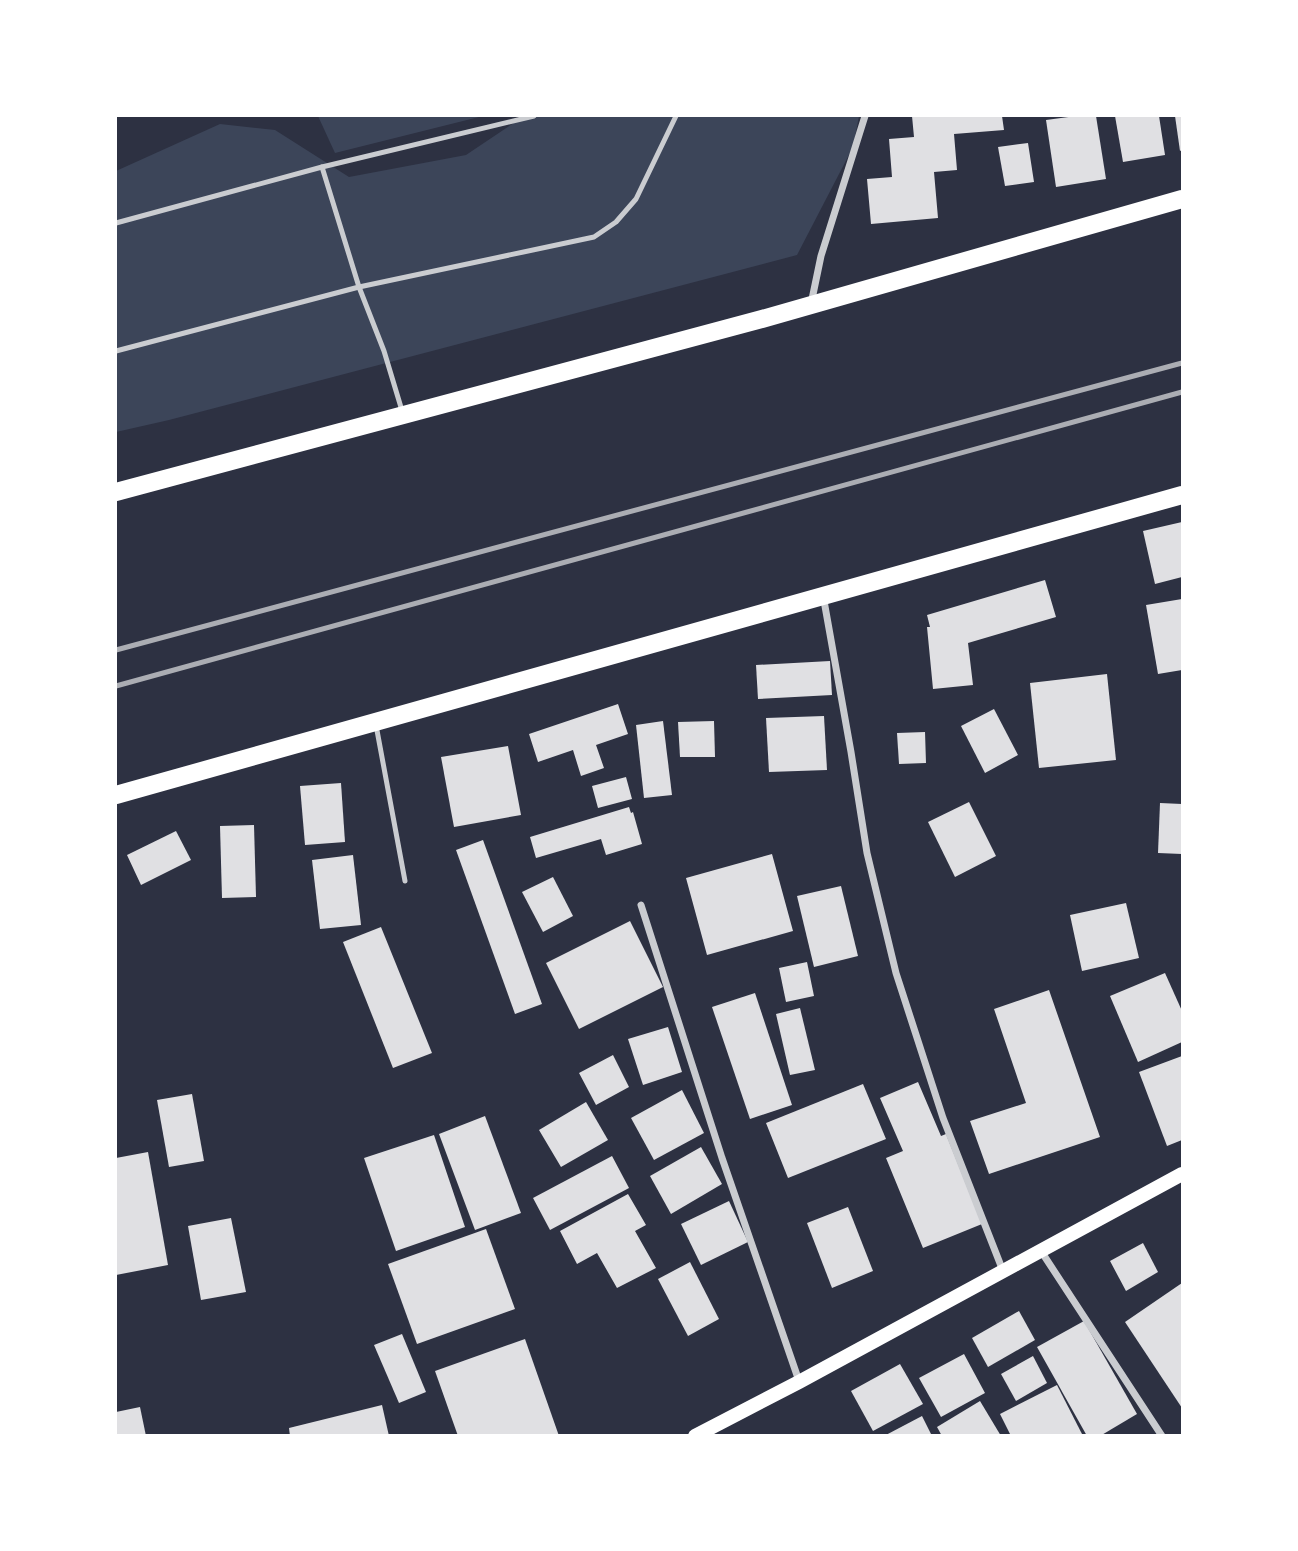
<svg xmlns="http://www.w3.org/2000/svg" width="1298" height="1551" viewBox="0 0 1298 1551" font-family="Helvetica,sans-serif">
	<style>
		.green { fill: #3c4559 }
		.building { fill: #e0e0e3 }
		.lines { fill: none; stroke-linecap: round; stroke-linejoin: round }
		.service { stroke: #caccd0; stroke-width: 5 }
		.minor { stroke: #caccd0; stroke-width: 7 }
		.secondary { stroke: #fff; stroke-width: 14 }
		.primary { stroke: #fff; stroke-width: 18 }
		.rail { stroke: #abadb3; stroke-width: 5 }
	</style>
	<rect width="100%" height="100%" fill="#2d3142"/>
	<g class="green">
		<polygon points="318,116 483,116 335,153"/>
		<polygon points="524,116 859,116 853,147 797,255 169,420 116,432 116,171 220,124 275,130 349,177 466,155"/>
	</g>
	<g class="building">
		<polygon points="912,116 1002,116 1004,130 954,134 957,170 934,172 938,218 871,224 867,179 892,177 889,139 914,137"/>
		<polygon points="1076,116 1096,116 1106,179 1056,187 1046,120"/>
		<polygon points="1115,116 1159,116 1165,155 1123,162"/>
		<polygon points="1175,116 1182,116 1182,150 1180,151"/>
		<polygon points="1028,143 1034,182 1005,186 998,147"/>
		<polygon points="1182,522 1182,577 1155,584 1143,531"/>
		<polygon points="1045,580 1056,617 968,643 973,685 933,689 927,627 930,627 927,615"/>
		<polygon points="1182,599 1182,670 1158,674 1146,605"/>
		<polygon points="830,661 832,695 758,699 756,665"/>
		<polygon points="1107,674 1116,760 1039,768 1030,683"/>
		<polygon points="618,704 628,734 596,745 604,768 581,776 573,750 538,762 529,734"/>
		<polygon points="994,709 1018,755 985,773 961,726"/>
		<polygon points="824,716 827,770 769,772 766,718"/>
		<polygon points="663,721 672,795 644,798 636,725"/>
		<polygon points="714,721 715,757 680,757 678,722"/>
		<polygon points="925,732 926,763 899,764 897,733"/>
		<polygon points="508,746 521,815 454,827 441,757"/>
		<polygon points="626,777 632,799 598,808 592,786"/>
		<polygon points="341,783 345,842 305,845 300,786"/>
		<polygon points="969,802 996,856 955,877 928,822"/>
		<polygon points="1160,803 1182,804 1182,854 1158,853"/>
		<polygon points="629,807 631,813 633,812 642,844 606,855 601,839 536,858 530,837"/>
		<polygon points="254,825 256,897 222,898 220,826"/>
		<polygon points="176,831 191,860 141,885 127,855"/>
		<polygon points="483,840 542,1004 515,1014 456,850"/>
		<polygon points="772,854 793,931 707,955 686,878"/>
		<polygon points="353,855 361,925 320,929 312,860"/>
		<polygon points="553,877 573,916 543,932 522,892"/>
		<polygon points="841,886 858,956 814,967 797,896"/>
		<polygon points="1126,903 1139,958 1082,971 1070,915"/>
		<polygon points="630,921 663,987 579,1029 546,963"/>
		<polygon points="381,927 432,1053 393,1068 343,942"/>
		<polygon points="807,962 814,996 786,1002 779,968"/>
		<polygon points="1165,973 1182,1011 1182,1042 1138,1062 1110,996"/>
		<polygon points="1049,990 1100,1137 989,1174 970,1121 1026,1103 994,1009"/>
		<polygon points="755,993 792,1105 750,1119 712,1007"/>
		<polygon points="800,1008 815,1070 790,1075 776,1014"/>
		<polygon points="668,1027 682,1072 643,1085 628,1039"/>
		<polygon points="613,1055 629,1087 596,1105 579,1073"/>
		<polygon points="1182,1056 1182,1140 1167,1146 1139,1072"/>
		<polygon points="918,1082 941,1136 946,1134 982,1224 923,1248 886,1158 903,1151 880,1098"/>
		<polygon points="863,1084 886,1139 788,1178 766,1123"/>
		<polygon points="682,1090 704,1133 654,1160 631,1118"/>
		<polygon points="192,1094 204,1161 169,1167 157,1100"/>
		<polygon points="586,1102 608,1140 561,1167 539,1130"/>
		<polygon points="485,1116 521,1213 475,1230 439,1134"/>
		<polygon points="434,1135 465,1227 396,1251 364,1158"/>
		<polygon points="701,1147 722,1184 671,1214 650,1176"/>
		<polygon points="148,1152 168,1265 116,1275 116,1158"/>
		<polygon points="612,1156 629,1188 550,1230 533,1198"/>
		<polygon points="628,1194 646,1225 635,1231 656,1268 617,1288 597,1253 577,1264 560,1231"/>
		<polygon points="729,1201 748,1242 701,1265 681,1224"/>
		<polygon points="848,1207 873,1271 832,1288 807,1223"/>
		<polygon points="231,1218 246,1292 201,1300 188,1226"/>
		<polygon points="486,1229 515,1309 417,1344 388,1264"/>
		<polygon points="1143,1243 1158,1272 1126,1291 1110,1261"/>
		<polygon points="690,1262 719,1319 688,1336 658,1279"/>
		<polygon points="1182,1283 1182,1408 1125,1322"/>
		<polygon points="1019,1311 1035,1340 988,1367 972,1338"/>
		<polygon points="1084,1321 1137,1414 1100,1436 1087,1436 1037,1347"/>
		<polygon points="402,1334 426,1392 399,1403 374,1345"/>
		<polygon points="525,1339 559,1436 458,1436 435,1371"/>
		<polygon points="964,1354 985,1393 941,1417 919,1378"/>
		<polygon points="1033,1356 1047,1383 1016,1401 1001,1374"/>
		<polygon points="900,1364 923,1404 873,1431 851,1391"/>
		<polygon points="1057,1385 1083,1436 1011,1436 1000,1414"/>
		<polygon points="980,1401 1001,1436 942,1436 937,1427"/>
		<polygon points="382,1405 389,1436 290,1436 289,1428"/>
		<polygon points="140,1407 146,1436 116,1436 116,1412"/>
		<polygon points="922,1416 932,1436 884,1436"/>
	</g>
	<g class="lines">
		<g class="service">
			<polyline points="322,167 359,287 384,351 403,414"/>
			<polyline points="116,223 322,167 534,116"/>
			<polyline points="116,351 359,287 594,237 616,222 636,199 676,116"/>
			<polyline points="376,725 405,881"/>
		</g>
		<g class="minor">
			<polyline points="811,304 821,256 865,116"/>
			<polyline points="823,595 851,752 867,853 896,973 943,1118 1003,1271"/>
			<polyline points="641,905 722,1158 799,1381"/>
			<polyline points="1041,1251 1162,1436"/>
		</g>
		<polyline class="secondary" points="695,1436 799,1382 1182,1174"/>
		<g class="primary">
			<polyline points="116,492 762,319 1182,199"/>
			<polyline points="116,795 1182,495"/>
		</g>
		<g class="rail">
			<polyline points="116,650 1182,363"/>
			<polyline points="116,686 1182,392"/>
		</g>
	</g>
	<rect width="1298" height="1551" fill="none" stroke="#ffffff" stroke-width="234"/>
</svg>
